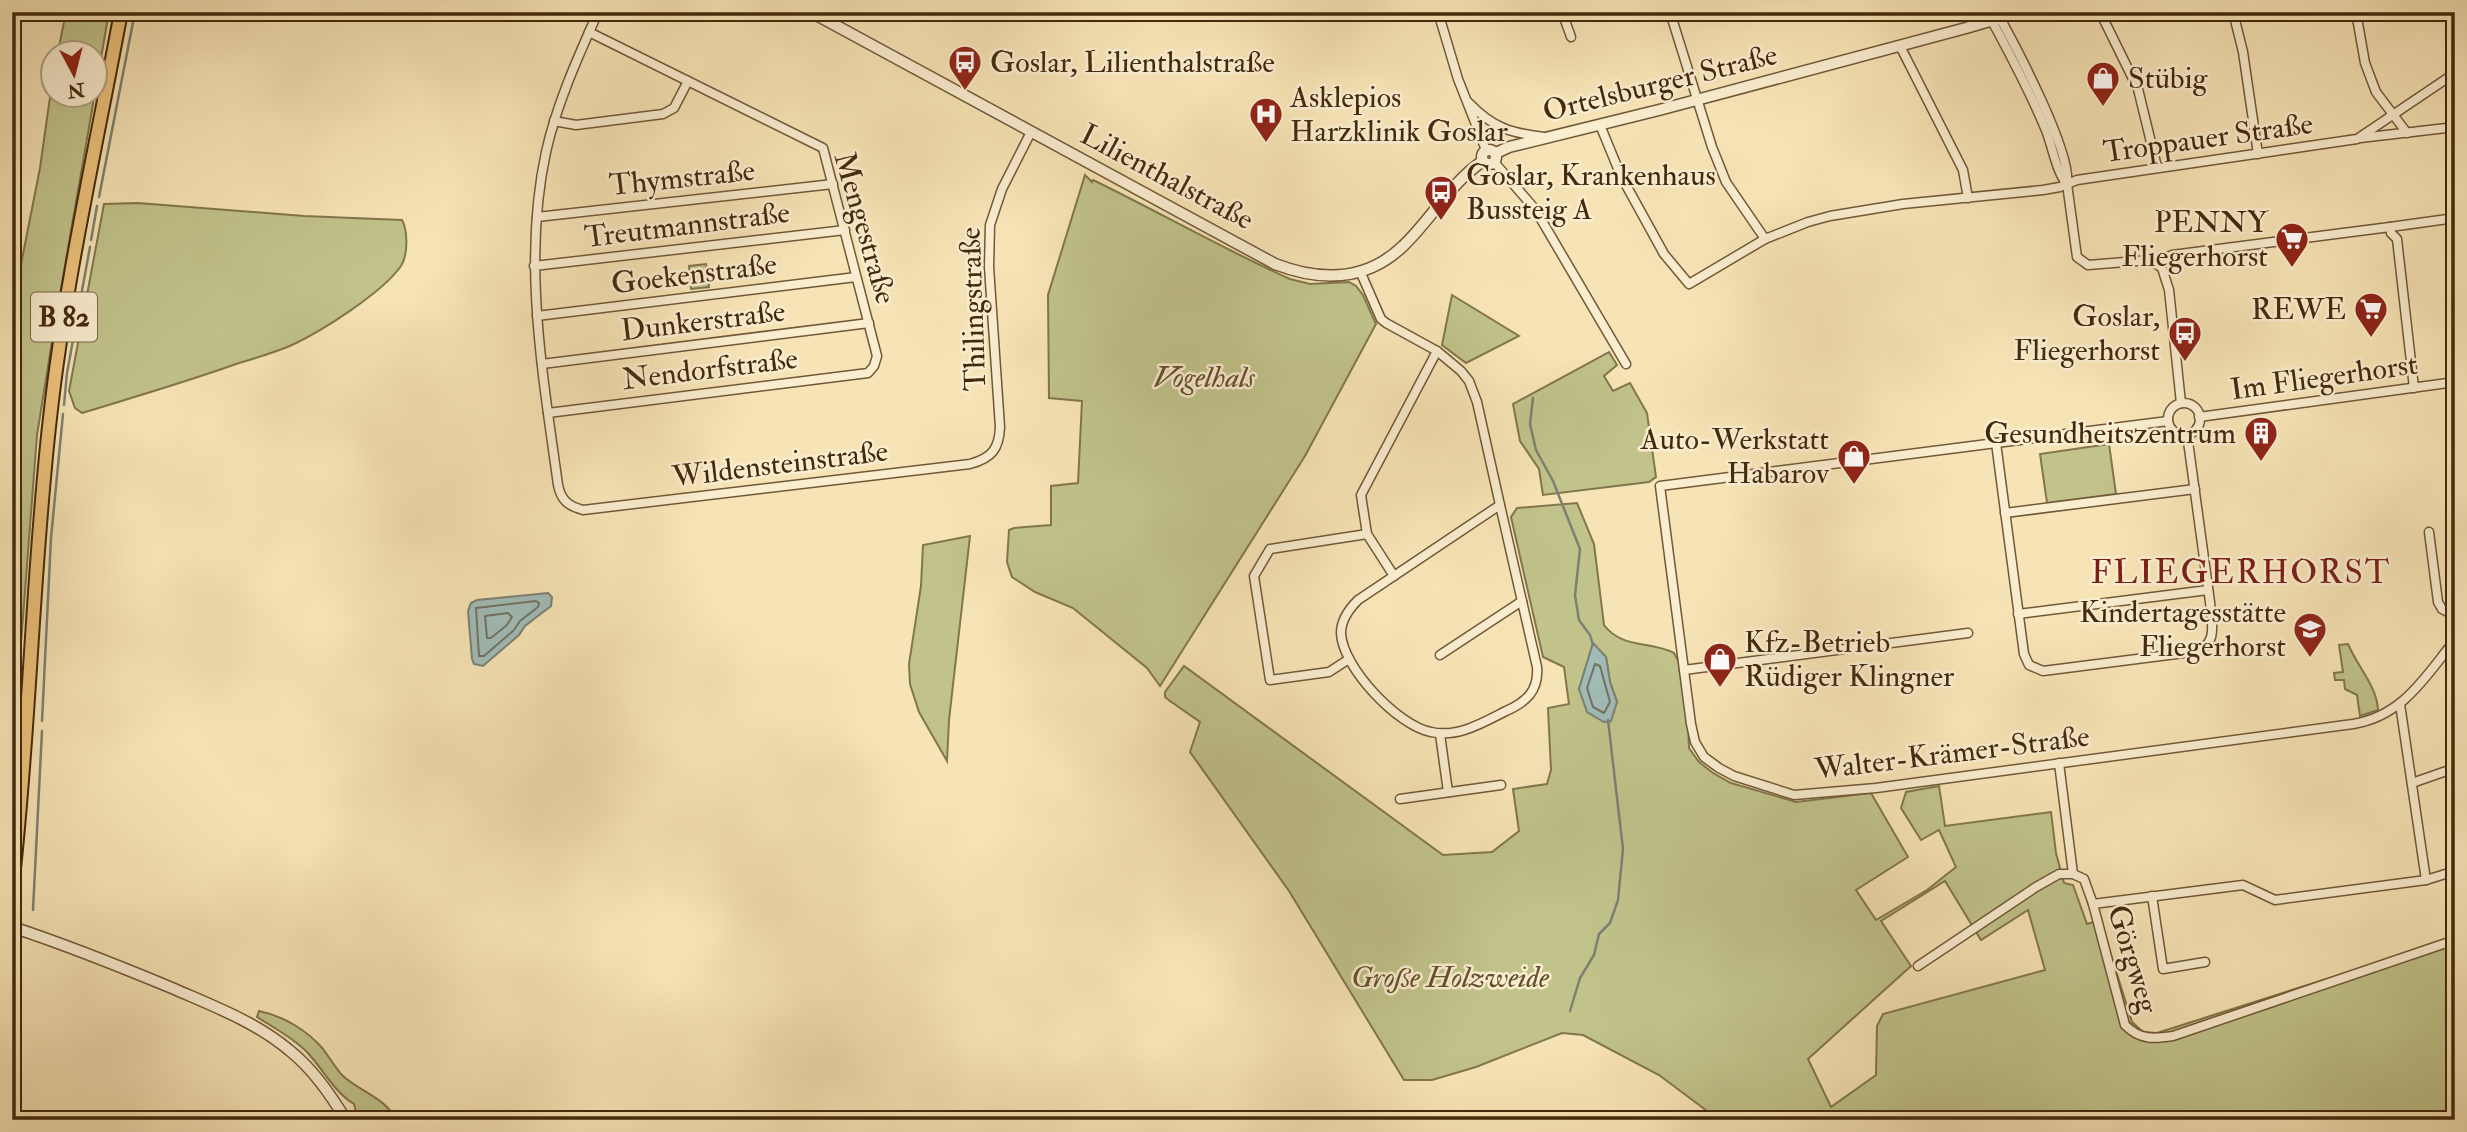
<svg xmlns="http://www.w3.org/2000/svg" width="2467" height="1132" viewBox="0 0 2467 1132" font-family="'IM FELL Double Pica',serif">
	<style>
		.green { fill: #c1c38b; stroke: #82764c; stroke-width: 2; fill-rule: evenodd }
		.water { fill: #a1bcb8; stroke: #7c8173; stroke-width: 2 }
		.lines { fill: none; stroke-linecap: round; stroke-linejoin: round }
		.shore { stroke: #727262; stroke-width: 2 }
		.stream { stroke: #7c8173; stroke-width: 2.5 }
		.minor-casing { stroke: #715836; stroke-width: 11 }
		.tertiary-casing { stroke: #715836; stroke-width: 13 }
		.primary-casing { stroke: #44290c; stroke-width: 16 }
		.minor { stroke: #faedd0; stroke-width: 8 }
		.tertiary { stroke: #faedd0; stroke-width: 10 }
		.primary { stroke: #ecc27b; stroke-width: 12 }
		.labels { text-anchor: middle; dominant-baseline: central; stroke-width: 5; stroke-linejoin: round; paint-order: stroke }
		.shield { fill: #faedd0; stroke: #7b6447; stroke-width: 2 }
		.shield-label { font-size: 28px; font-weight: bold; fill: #44290c }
		.poi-label { font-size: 30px; fill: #44290c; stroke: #faedd0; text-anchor: end }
		.street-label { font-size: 30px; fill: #44290c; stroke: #faedd0 }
		.park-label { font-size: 30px; font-style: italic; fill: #63502c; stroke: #faedd0 }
		.quarter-label { font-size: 33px; letter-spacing: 2px; fill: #7a1f14; stroke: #faedd0 }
	</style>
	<rect width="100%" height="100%" fill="#f7e4b6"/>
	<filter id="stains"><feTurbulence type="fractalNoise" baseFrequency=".00286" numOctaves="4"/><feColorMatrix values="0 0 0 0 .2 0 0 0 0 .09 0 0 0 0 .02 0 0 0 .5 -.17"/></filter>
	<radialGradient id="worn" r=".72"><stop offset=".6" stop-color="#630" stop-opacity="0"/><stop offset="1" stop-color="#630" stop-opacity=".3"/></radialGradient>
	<g class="green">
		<polygon points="66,12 109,12 54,329 37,435 20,656 12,657 12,310 40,168 52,83 52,94 94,94 94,52 58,52"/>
		<path d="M1085,175L1092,182L1093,180C1159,212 1223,249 1290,279L1310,284L1349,282L1356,286L1363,295L1376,324L1305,456L1160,686L1147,668L1073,608L1035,592L1012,577L1007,562L1009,530L1014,528L1051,525V486L1078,483L1082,401L1049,398L1048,295Z"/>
		<path d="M138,203L304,216L402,220C408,231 408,255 401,266C382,293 322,331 292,345C274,353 255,358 236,364C186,382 134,397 82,413L75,408L69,391L104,204Z"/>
		<polygon points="706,264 709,287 691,289 689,266"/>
		<polygon points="1452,295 1519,336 1466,363 1442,345"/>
		<polygon points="1609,352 1617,365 1604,376 1613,391 1630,383 1647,413 1656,477 1649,482 1543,495 1539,469 1520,441 1513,404"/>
		<polygon points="2109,444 2116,494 2047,503 2040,454"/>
		<path d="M1577,503L1594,544L1604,625C1622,649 1651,641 1674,653L1680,664L1688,722L1689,748L1699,762L1713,773L1731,783L1796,802L1871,793L1908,857L1856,890L1876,920L1927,890L1956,867L1939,830L1921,840L1901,808L1906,792L1939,786L1945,826L2051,812L2056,853L2064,883L2073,885L2087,924L2100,920L2132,1022L2143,1032L2157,1033L2455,938V1120H1727L1707,1111L1659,1075L1583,1035L1562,1033L1476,1067L1432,1080H1404L1289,891L1190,752L1200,722L1170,701L1165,697V692L1184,666L1443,855L1492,852L1519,831L1513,789L1547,784L1551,770L1548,708L1569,704L1564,667L1543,657L1511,517L1517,508ZM1593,644L1606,657L1610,682L1617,702L1579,689ZM1945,881L1981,940L2028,910L2045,970L1883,1014L1877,1026L1876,1075L1831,1107L1808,1059L1911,966L1881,921Z"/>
		<polygon points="970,536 949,720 947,761 919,712 910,684 909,664 921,586 923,545"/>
		<path d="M2348,644C2357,666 2377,686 2378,710L2360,716L2357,695L2345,689L2344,680H2335L2334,673L2343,672L2339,645Z"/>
		<path d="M259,1011C283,1016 307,1030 323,1049C330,1058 335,1068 343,1076C359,1091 386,1098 396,1120H358L354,1104C334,1092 323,1069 307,1052C292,1037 274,1028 257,1017Z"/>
	</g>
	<g class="water">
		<polygon points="548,593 552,597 551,606 525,626 519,635 483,666 474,664 472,659 468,611 471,603 477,600"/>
		<polygon points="1593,643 1606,657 1610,682 1617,702 1611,721 1604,722 1587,712 1579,689"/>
	</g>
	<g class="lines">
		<g class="shore">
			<polygon points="536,601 539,603 538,607 520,621 514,630 484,656 479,656 476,608"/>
			<polygon points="508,613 512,617 507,625 491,638 487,638 485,616"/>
			<polygon points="1595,664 1600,666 1610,702 1604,713 1593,707 1587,688"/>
		</g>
		<g class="stream">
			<polyline points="99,197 135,12"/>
			<polyline points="91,240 97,206"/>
			<polyline points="1533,398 1530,424 1536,450 1553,481 1580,549 1575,595 1579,620 1590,635 1593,645"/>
			<polyline points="64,405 67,373 90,247"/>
			<polyline points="42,721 51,538 63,414"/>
			<polyline points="12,725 17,663"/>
			<polyline points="33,910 42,731"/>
			<polyline points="1570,1011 1580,978 1594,955 1599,934 1610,923 1618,900 1623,849 1608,720"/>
		</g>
		<defs>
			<g id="minor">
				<path d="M598,12C578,57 557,103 546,152C522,262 543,375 558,485C561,500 568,506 583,510L970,464C992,458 999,449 1000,427L989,267L990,225L1002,189L1031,132"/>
				<polyline points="1438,12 1458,79 1486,150"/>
				<polyline points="1562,12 1571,37"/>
				<polyline points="1670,12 1712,147 1726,182 1765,239"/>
				<path d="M2010,12L2000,18C2017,49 2072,153 2067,184L2077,257L2088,265L2150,260L2162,268L2169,290L2181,403"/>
				<polyline points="2100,12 2138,89 2157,167"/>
				<polyline points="2233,12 2243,52 2258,154"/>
				<polyline points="2356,12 2365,63 2376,92 2407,133"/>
				<path d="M1992,21C2011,56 2030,92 2045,128C2052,144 2056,172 2067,184"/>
				<polyline points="1900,46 1963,170 1968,198"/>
				<path d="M1469,103C1493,128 1511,133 1544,137"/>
				<polyline points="554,121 576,125 663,114 674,108 688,81"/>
				<polyline points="1600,125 1621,176 1664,254 1689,284 1765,239 1808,222 1830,216 1903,204 2043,190 2060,187 2077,180 2357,139 2455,73"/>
				<polyline points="2360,138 2455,127"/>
				<polyline points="1494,162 1535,209 1626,364"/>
				<polyline points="537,217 833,184"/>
				<polyline points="2390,227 2455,218"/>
				<polyline points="2157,262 2172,255 2390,227 2391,233 2397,239 2414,388"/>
				<polyline points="534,266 845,230"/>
				<polyline points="1360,271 1381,319 1386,323 1437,351 1461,371 1469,381 1477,402 1500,505"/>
				<polyline points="537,316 856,277"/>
				<polyline points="542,364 869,323"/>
				<circle cx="2184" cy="419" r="16"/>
				<polyline points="548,413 868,373 874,366 877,356 823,148 589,32"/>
				<polyline points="2199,417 2455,382"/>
				<path d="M2168,421L1660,486L1691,724L1695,742L1704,757L1719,768L1734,776L1794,795L1876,788L2353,724C2403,716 2425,677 2455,640"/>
				<path d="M1996,443L2024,654L2029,665L2043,671L2192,652C2219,647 2212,623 2210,602L2187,434"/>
				<path d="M1500,505L1537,667C1539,691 1526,702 1506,711C1482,723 1458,738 1431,732C1398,726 1342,667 1341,633C1341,620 1349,609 1358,600Z"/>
				<polyline points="2005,513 2195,489"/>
				<polyline points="2429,532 2438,602 2442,609 2455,616"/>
				<polyline points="1394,576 1367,534 1361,495 1437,351"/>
				<polyline points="2018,614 2208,590"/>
				<polyline points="1440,655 1522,601"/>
				<polyline points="1349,659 1329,672 1270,680 1254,576 1270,549 1367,534"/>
				<polyline points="1684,670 1968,633"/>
				<polyline points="1440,734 1448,792"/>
				<polyline points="2059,763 2073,874"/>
				<polyline points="2412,783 2455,768"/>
				<polyline points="1400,799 1501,785"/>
				<polyline points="2426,880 2455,871"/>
				<polyline points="2152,896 2163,969 2205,962"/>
				<polyline points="2093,904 2243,885 2275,900 2426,880 2400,704"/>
				<path d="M1918,966L2036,887L2059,874H2073L2084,879L2093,904L2125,1025C2140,1040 2153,1039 2173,1036L2455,940"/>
			</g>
			<g id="tertiary">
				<path d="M811,12L1275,264C1319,281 1365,282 1402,247C1431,220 1450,183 1483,161"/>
				<circle cx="1489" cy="157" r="7"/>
				<polyline points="1496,153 1509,147 1659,110 1966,28 2000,18 1997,12"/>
				<path d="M12,927C67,945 119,966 172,988C213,1006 254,1021 289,1050C313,1069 330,1094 346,1120"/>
			</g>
			<path id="primary" d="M12,887C30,731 32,574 50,418C65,282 96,147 121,12"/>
		</defs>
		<use href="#minor" class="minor-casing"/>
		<use href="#tertiary" class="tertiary-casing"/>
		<use href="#primary" class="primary-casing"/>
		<use href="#minor" class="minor"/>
		<use href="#tertiary" class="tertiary"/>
		<use href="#primary" class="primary"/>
	</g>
	<defs>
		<symbol id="bus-pin" viewBox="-11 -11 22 30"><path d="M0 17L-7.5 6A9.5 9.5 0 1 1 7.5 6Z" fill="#8f2418" stroke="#faedd0"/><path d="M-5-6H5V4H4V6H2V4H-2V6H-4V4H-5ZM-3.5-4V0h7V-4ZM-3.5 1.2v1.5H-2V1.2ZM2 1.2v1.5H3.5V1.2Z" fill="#fff"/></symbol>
		<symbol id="shop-pin" viewBox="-11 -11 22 30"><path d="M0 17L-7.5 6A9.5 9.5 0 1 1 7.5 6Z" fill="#8f2418" stroke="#faedd0"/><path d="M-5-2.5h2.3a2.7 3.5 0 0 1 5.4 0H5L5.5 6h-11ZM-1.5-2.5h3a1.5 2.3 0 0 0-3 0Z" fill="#fff"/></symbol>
		<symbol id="hospital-pin" viewBox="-11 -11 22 30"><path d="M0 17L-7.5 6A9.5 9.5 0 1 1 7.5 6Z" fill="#8f2418" stroke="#faedd0"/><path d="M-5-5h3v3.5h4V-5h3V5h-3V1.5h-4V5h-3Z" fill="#fff"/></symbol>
		<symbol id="supermarket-pin" viewBox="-11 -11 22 30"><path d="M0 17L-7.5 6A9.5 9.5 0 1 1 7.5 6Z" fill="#8f2418" stroke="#faedd0"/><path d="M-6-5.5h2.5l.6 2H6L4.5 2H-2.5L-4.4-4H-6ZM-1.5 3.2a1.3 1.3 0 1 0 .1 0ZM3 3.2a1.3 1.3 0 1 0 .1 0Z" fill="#fff"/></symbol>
		<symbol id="building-pin" viewBox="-11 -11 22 30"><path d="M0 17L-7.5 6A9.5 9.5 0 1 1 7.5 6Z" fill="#8f2418" stroke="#faedd0"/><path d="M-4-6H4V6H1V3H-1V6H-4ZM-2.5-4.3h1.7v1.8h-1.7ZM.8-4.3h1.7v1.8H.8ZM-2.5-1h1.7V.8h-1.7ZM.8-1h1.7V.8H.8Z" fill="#fff"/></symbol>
		<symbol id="school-pin" viewBox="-11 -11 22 30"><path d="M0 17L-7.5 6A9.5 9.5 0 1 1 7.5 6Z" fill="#8f2418" stroke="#faedd0"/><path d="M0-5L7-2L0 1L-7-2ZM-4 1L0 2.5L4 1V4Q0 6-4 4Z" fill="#fff"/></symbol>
	</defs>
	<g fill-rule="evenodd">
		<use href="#bus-pin" x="946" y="43" width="38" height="52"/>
		<use href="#shop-pin" x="2084" y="59" width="38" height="52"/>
		<use href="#hospital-pin" x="1247" y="95" width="38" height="52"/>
		<use href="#bus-pin" x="1422" y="173" width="38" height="52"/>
		<use href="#supermarket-pin" x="2273" y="220" width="38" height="52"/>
		<use href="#supermarket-pin" x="2352" y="290" width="38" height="52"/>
		<use href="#bus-pin" x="2166" y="314" width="38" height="52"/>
		<use href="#building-pin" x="2242" y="414" width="38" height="52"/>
		<use href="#shop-pin" x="1835" y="437" width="38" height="52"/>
		<use href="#school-pin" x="2291" y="610" width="38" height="52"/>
		<use href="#shop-pin" x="1701" y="640" width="38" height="52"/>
	</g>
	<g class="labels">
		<rect class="shield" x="31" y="292.5" width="66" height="49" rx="5"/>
		<g class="shield-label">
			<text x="64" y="317">B 82</text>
		</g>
		<g class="poi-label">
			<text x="990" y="62" text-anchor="start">Goslar, Lilienthalstraße</text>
			<text x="2128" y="78" text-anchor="start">Stübig</text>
			<text x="1290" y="97" text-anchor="start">Asklepios<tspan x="1290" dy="34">Harzklinik Goslar</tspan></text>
			<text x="1466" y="175" text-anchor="start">Goslar, Krankenhaus<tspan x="1466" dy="34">Bussteig A</tspan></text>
			<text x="2268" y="222">PENNY<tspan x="2268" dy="34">Fliegerhorst</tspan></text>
			<text x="2346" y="309">REWE</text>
			<text x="2160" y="316">Goslar,<tspan x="2160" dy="34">Fliegerhorst</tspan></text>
			<text x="2236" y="433">Gesundheitszentrum</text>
			<text x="1829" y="439">Auto-Werkstatt<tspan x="1829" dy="34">Habarov</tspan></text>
			<text x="2286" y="612">Kindertagesstätte<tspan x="2286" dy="34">Fliegerhorst</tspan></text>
			<text x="1744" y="642" text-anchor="start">Kfz-Betrieb<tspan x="1744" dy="34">Rüdiger Klingner</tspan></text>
		</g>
		<g class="street-label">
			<text transform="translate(1660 83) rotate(-14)">Ortelsburger Straße</text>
			<text transform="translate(2208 138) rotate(-8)">Troppauer Straße</text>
			<text transform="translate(1167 177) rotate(28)">Lilienthalstraße</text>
			<text transform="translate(682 178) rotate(-6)">Thymstraße</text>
			<text transform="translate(687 225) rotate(-7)">Treutmannstraße</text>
			<text transform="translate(865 228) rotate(74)">Mengestraße</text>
			<text transform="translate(694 274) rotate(-7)">Goekenstraße</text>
			<text transform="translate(973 309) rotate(-92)">Thilingstraße</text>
			<text transform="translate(703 321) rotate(-7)">Dunkerstraße</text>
			<text transform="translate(710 369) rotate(-7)">Nendorfstraße</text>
			<text transform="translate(2324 377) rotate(-8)">Im Fliegerhorst</text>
			<text transform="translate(780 464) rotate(-7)">Wildensteinstraße</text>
			<text transform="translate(1952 753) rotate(-7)">Walter-Krämer-Straße</text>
			<text transform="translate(2133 959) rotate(73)">Görgweg</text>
		</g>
		<g class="park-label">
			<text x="1204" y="377">Vogelhals</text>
			<text x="1450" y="977">Große Holzweide</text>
		</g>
		<g class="quarter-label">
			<text x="2241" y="572">FLIEGERHORST</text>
		</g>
	</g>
	<rect width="2467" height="1132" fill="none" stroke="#f7e4b6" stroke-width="42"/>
	<rect x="14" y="14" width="2439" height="1104" fill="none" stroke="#44290c" stroke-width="3.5"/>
	<rect x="21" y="21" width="2425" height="1090" fill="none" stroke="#44290c" stroke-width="2"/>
	<g transform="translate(74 74) rotate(173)"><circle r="33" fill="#faedd0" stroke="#b19f82" stroke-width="2"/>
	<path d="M0-5L12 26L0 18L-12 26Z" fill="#8f2418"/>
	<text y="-10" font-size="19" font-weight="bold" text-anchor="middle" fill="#44290c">N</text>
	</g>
	<rect width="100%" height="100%" filter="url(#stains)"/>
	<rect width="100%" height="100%" fill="url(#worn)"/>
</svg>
